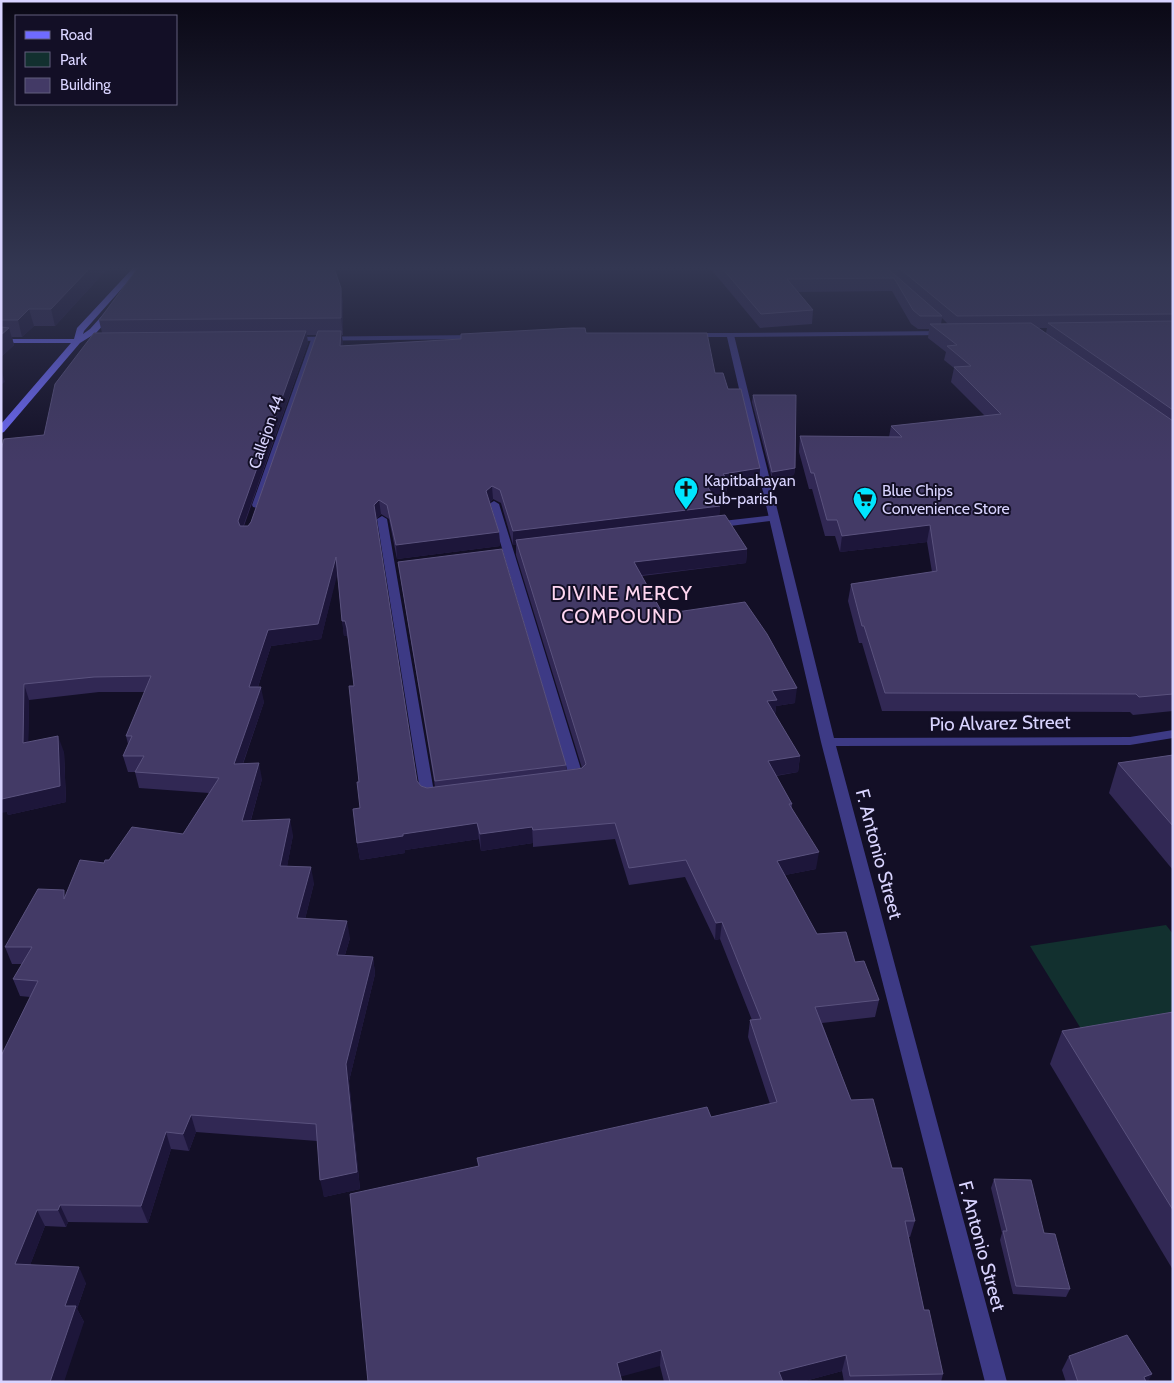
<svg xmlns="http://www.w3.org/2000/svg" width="1174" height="1383" viewBox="0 0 1174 1383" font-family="Cabin,sans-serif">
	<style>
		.green { fill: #12302f }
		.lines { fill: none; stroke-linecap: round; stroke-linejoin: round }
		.minor { fill: #3d3a85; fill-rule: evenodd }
		.tertiary { fill: #3d3a85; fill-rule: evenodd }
		.secondary { fill: #6f6bff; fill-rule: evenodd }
		.wall { fill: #312854; fill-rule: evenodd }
		.shaded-wall { fill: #1d163a }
		.building { fill: #433a66; stroke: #5a527e }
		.labels { text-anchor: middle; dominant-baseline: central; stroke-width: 4; stroke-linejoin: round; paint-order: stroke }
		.far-street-label { font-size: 16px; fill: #d9d4ff; stroke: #130f26 }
		.far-poi-label { font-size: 16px; fill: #d9d4ff; stroke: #130f26; text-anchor: start }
		.street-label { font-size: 19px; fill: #d9d4ff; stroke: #130f26 }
		.neighbourhood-label { font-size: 20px; letter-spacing: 1px; fill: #ffd6f0; stroke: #130f26 }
	</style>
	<rect width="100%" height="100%" fill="#130f26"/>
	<polygon class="green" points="1166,925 1173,934 1173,1018 1083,1032 1030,946"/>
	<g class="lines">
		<g class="minor">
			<polygon points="945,331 949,333 948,335 730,337 726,335 730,333"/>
			<polygon points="312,337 319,339 262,505 257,508 253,507 252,505"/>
			<polygon points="494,501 499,504 584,779 582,782 571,784 566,783 564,780 569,776 489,504"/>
			<polygon points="774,515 779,518 778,520 714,528 709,525 714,522"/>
			<path d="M382,516L387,519L434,792L440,793L442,796L440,799C434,801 429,802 423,800L421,797L377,519Z"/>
		</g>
		<g class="tertiary">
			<polygon points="689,333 730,333 734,335 834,738 1130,737 1173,730 1173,738 1130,745 836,746 1007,1382 985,1382 821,742 727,337 692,337 688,335"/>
			<polygon points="477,335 481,337 480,339 292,341 288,339 292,337"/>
		</g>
		<polygon class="secondary" points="133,268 140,268 84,331 83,334 90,329 108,309 114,309 114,313 96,333 80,343 4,432 1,433 1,424 71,343 1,343 1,339 74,339 77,328"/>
	</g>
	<g class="wall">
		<polygon points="1,268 108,268 55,326 34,326 22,337 12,337 14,345 1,357"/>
		<path d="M710,268H1173V711L1133,715L1130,712L882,711L862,643H859L848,601L851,584L932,572L927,542L840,552L835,536H825L812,489H809L799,452L800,436L889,437L891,426L985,416L951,382L954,368L944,360L946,352L928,338L929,329H918L911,324L892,291L798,292L813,310L812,324L760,328ZM942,318L948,324H941ZM1039,328H1047L1046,333Z"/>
		<path d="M341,288L343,305V335H342V346L586,333L715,373L728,389L760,468L759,482L727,487L726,493L713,495L720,506L719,516L747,549L746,563L642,576L663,614L795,703L776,706L775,715L800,756L798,772L776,776L792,804V808L816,869L785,875L817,934L855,962L879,1000L875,1017L822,1023L851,1100L892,1168L915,1221L910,1237H909L924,1310L943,1374L941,1382H844L842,1371L801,1382H664L660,1366L478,1166L477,1158L711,1117L770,1104L748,1037L750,1020H752L720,939L715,940L685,877L629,885L615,839L533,847V843L481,851L479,839L405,850V853L360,860L357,843L360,808L354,686L349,642L347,636H344L337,573L321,639L271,646L258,687L264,702L243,764L262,779L251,820L293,835L287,866L314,883L305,919L350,938L345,955L373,957L375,974L349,1081L360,1189L324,1197L317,1141L196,1132L189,1151L171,1149L148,1223L68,1222L66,1227L45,1226L30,1265L86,1283L77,1309L84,1322L1,1382L30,997L20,996L13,979L22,964H12L5,947L104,863L109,860L183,834L209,793L139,788L135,772H128L123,756L128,744L126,736L145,692H99L29,700L28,742L64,752L66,802L8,815L7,812L44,435L102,333L99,320ZM307,335H317L251,522L248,526H244L308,343ZM493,499L501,503L513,545H516V555L582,768L567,770L566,765L398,562L435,787L427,788L421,786L417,781L376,519L381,514L389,519L397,559L500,546L499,532L490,502Z"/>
		<polygon points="753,395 795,468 794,475 772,479 752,402"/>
		<polygon points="1173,755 1173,870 1109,793 1118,763"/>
		<polygon points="1173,1012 1173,1270 1050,1064 1062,1031"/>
		<polygon points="994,1179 1044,1233 1070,1289 1066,1297 1013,1294 1000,1240 1002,1233 991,1188"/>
		<polygon points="1069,1356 1148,1382 1066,1382 1062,1370"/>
	</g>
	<g class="shaded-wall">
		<polygon points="90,268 108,268 55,326 51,309"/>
		<polygon points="341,288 343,305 343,335 341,318"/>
		<polygon points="29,309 34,326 22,337 18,320"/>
		<polygon points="9,328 14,345 1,357 1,335"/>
		<polygon points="306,331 308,343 240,535 238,521"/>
		<polygon points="341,331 343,342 342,358 340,346"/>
		<polygon points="1,369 5,382 1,385"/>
		<polygon points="760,468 759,482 727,487 726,493 705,497 705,483 723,474"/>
		<polygon points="795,468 794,475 772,479 772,472"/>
		<polygon points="492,486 493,499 487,505 486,491"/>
		<polygon points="379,500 381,514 375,519 374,505"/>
		<polygon points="720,506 719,520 516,540 516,545 513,545 513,531"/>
		<polygon points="930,525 927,542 840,552 842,536"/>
		<polygon points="499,532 500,546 397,559 396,545"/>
		<polygon points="747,549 746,563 634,576 634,562"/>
		<polygon points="336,557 338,572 321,639 271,646 253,702 249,687 268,630"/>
		<polygon points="342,621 345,621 347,636 344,636"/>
		<polygon points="24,684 29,700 28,759 23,743"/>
		<polygon points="261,687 264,702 237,780 234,764"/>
		<polygon points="797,688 795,703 776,706 775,715 767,701 772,691"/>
		<polygon points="58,736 64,752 66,802 8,815 7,812 1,813 1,796"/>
		<polygon points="800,756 798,772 766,777 768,761"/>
		<polygon points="259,763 262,779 246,837 242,821"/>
		<polygon points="290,819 293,835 284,883 280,866"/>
		<polygon points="477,823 479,839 405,850 405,853 360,860 357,843 403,834"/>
		<polygon points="532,827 533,843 481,851 480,834"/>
		<polygon points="819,852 816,869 775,877 777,861"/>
		<polygon points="311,867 314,883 301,935 297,918"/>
		<polygon points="347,921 350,938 340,971 337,955"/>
		<polygon points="722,922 720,939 715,940 716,923"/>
		<polygon points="373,957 375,974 349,1081 360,1189 324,1197 320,1180 346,1064"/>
		<polygon points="191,1115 196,1132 189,1151 183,1134"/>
		<polygon points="166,1132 171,1149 148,1223 141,1206"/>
		<polygon points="60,1205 68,1222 66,1227 58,1210"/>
		<polygon points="37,1210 45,1226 24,1281 15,1264"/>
		<polygon points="79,1267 86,1283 77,1309 84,1322 64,1382 50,1382 65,1306"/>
		<polygon points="661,1350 660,1366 616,1378 617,1363"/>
		<polygon points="846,1355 842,1371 801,1382 778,1382 779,1372"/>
		<polygon points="1152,1374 1148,1382 1141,1382 1144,1377"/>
	</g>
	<g class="building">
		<polygon points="1,268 90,268 51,309 29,309 18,320 1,320"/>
		<polygon points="138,268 334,268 341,288 341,318 99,320"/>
		<polygon points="722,268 887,268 942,316 920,316 913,310 894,278 787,279 813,310 761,314"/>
		<polygon points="899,268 1173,268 1173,314 957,316"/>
		<polygon points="1173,321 1173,410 1048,323"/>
		<polygon points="1031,323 1173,421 1173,694 1139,697 1136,694 885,693 864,626 862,626 851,584 937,571 930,525 842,536 837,520 827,520 814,473 811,473 800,436 902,437 891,426 1001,414 954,367 971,366 947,346 957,345 930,324"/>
		<polygon points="1,327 9,328 1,335"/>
		<polygon points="572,328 585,328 586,333 707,333 715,373 723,373 728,389 741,389 760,468 723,474 727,479 705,483 720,506 513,531 500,490 492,486 486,491 499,532 396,545 387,505 379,500 374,505 417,781 421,786 427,788 577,769 582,768 586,764 516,540 725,515 747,549 634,562 663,614 745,602 767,634 797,688 772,691 777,700 767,701 800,756 768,761 792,804 789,804 819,852 777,861 817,934 846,932 855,962 864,961 879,1000 815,1007 851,1100 873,1099 892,1168 902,1168 915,1221 905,1221 924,1310 929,1310 943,1374 850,1376 846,1355 779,1372 783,1382 670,1382 661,1350 617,1363 622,1382 368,1382 350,1194 479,1166 477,1158 707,1107 711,1117 777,1102 750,1020 761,1019 722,922 716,923 686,860 629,868 615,823 533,830 532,827 480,834 477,823 403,834 403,836 357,843 353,809 360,808 357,782 359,782 349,686 354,686 347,628 345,621 342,621 336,557 318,624 268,630 249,687 261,687 234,764 259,763 242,821 290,819 280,866 311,867 297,918 347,921 337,955 373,957 346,1064 357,1172 320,1180 316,1124 191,1115 183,1134 166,1132 141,1206 60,1205 58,1210 37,1210 15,1264 79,1267 65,1306 76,1306 50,1382 1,1382 1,1056 38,981 13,979 32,947 5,947 38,889 64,890 64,899 80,860 104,863 105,860 109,860 132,827 183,834 219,778 135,772 144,756 123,756 132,736 126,736 151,676 94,677 24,684 23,743 58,736 60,786 2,799 1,450 4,439 44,435 55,384 94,333 306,331 238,521 240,526 248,526 251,522 318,331 341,331 340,346 461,339 461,334"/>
		<polygon points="753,395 796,395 795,468 772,472"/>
		<polygon points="502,549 566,765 435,781 398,562"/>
		<polygon points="1173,755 1173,826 1118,763"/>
		<polygon points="1173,1012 1173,1210 1062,1031"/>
		<polygon points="994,1179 1031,1180 1044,1233 1055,1234 1070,1289 1016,1286 1003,1231 1007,1231"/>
		<polygon points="1127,1335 1152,1374 1144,1377 1146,1382 1078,1382 1069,1356"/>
	</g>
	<linearGradient id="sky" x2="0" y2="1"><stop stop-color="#0a0815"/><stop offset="0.58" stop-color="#333752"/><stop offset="1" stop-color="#333752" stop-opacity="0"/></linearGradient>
	<rect width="1174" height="462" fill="url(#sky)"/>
	<defs>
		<symbol id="church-pin" viewBox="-11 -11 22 30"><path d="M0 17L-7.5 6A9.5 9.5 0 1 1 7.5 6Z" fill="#00e5ff" stroke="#130f26"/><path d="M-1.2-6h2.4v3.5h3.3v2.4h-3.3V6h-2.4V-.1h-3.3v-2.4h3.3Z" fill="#111"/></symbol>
		<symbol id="supermarket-pin" viewBox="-11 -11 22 30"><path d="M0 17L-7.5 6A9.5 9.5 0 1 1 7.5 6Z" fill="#00e5ff" stroke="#130f26"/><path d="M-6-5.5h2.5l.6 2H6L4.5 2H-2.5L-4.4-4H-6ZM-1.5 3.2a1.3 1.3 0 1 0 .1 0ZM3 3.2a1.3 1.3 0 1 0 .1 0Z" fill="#111"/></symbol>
	</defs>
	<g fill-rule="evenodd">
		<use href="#church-pin" x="672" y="475" width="28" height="38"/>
		<use href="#supermarket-pin" x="851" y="485" width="28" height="38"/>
	</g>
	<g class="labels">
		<g class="far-street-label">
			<text transform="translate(266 432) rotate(-71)">Callejon 44</text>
		</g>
		<g class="far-poi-label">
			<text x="704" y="480">Kapitbahayan<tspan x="704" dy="18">Sub-parish</tspan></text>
			<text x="882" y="490">Blue Chips<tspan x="882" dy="18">Convenience Store</tspan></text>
		</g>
		<g class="street-label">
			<text transform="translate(1000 723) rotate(-1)">Pio Alvarez Street</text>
			<text transform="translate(879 854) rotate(75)">F. Antonio Street</text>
			<text transform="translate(982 1246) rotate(75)">F. Antonio Street</text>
		</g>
		<g class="neighbourhood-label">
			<text x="622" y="593">DIVINE MERCY<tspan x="622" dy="23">COMPOUND</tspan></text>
		</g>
	</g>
	<rect width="1174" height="1383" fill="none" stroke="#d9d4ff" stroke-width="5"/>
	<rect x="15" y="15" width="162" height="90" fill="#130f26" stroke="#625e7d"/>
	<rect x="25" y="31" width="25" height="8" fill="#6f6bff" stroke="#625e7d"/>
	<text x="60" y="40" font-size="15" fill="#d9d4ff">Road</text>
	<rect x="25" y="52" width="25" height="15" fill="#12302f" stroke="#625e7d"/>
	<text x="60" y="65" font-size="15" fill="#d9d4ff">Park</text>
	<rect x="25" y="78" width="25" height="15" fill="#433a66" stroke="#625e7d"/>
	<text x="60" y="90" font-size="15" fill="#d9d4ff">Building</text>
</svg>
